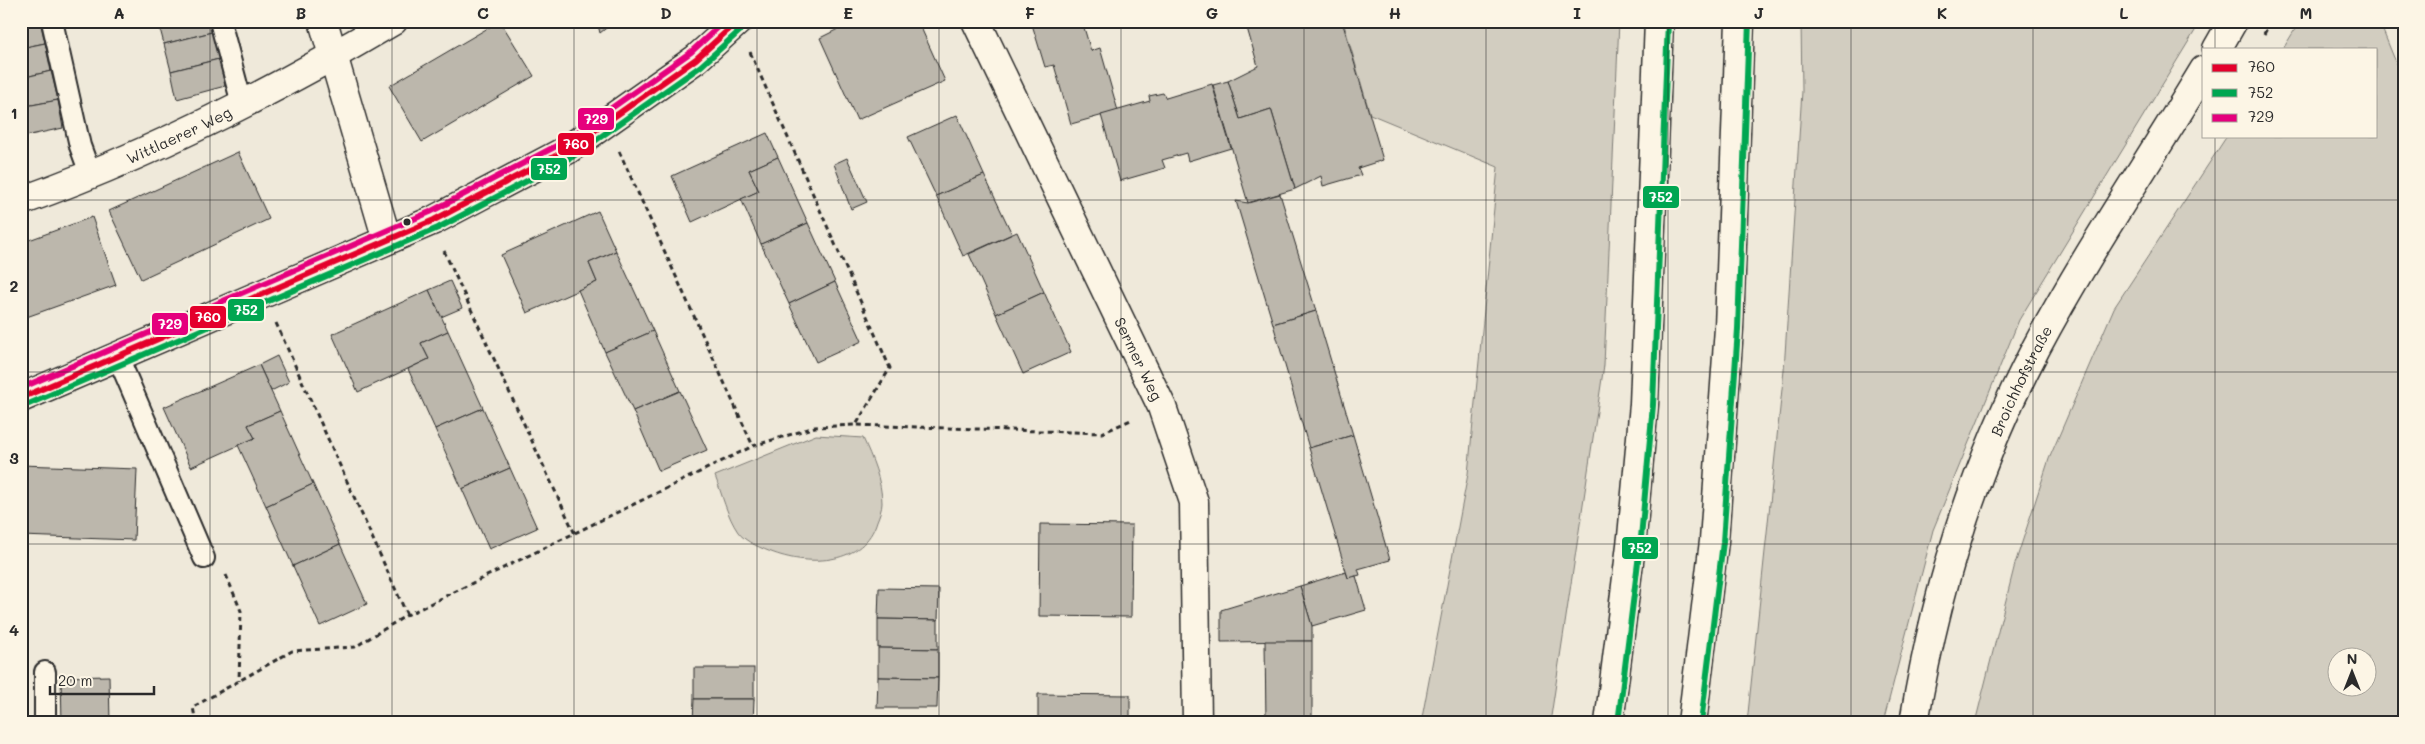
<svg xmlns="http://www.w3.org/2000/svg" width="2425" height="744" viewBox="0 0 2425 744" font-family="Mali,sans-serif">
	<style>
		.green { fill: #d2cdc0; stroke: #7e7c76; fill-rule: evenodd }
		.building { fill: #bcb7ac; stroke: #2b2b2b }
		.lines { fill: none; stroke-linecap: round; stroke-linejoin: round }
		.lane-casing { stroke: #2b2b2b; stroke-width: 24 }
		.street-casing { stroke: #2b2b2b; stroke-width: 31 }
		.secondary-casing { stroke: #2b2b2b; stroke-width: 31 }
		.highway-casing { stroke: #2b2b2b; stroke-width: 31 }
		.path { stroke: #2b2b2b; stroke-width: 3; stroke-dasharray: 5 4; stroke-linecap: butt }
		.lane { stroke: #fcf5e5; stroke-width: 20 }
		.street { stroke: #fcf5e5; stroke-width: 28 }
		.secondary { stroke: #fcf5e5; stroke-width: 28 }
		.highway { stroke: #fcf5e5; stroke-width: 28 }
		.bus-1-casing { stroke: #fcf5e5; stroke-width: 10 }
		.bus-2-casing { stroke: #fcf5e5; stroke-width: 10 }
		.bus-3-casing { stroke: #fcf5e5; stroke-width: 10 }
		.bus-1 { stroke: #e4002b; stroke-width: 6 }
		.bus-2 { stroke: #00a651; stroke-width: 6 }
		.bus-3 { stroke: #e5007d; stroke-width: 6 }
		.grid { fill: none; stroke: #2b2b2b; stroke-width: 1; stroke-opacity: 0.55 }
		.bus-dot { fill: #2b2b2b; stroke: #fcf5e5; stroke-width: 2 }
		.labels { text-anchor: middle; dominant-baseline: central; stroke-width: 4; stroke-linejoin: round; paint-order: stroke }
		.street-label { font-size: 15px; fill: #2b2b2b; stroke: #fcf5e5 }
		.line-badge { stroke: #fcf5e5; stroke-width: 2 }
		.badge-label { font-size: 14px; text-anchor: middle; font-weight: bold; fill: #fff }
		.neatline { fill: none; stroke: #2b2b2b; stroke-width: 2 }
		.grid-label { font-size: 16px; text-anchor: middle; font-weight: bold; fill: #2b2b2b }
	</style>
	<rect width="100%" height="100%" fill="#efe9da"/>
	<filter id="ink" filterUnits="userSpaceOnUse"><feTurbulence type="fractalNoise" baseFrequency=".02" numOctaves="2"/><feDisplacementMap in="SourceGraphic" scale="10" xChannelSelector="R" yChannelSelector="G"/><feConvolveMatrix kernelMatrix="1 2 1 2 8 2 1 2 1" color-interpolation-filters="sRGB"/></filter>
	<g filter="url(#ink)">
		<g class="green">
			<polygon points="1343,21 1619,21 1604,365 1550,723 1421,723 1468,474 1498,167 1370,114"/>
			<polygon points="1801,21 2201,21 2019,320 1933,530 1883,723 1747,723 1784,370 1802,91"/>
			<path d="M2300,21H2379L2404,82V723H1975L2015,564L2049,459L2114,308L2227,136H2376V49H2283ZM2368,656V686H2338V656Z"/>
			<path d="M816,435L863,438C872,458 882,481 882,503C882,509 879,516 877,521C864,565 810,566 774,553C763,549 745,542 738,532C727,516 722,494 715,476Z"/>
		</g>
		<g class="building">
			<polygon points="21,21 40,21 45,43 21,48"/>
			<polygon points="158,21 209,21 212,32 164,44"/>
			<polygon points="500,21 534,76 422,142 389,86"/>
			<polygon points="597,21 615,21 600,33"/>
			<polygon points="854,21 918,21 945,81 857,120 820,38"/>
			<polygon points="1031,21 1082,21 1091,51 1100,48 1118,111 1071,124 1054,65 1045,67"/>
			<polygon points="1245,21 1342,21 1383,160 1358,168 1361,175 1323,186 1321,176 1295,189 1271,109 1240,119 1228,81 1258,66"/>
			<polygon points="212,32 219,59 171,71 164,44"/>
			<polygon points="45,43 51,71 21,78 21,48"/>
			<polygon points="219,59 225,86 177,99 171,71"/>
			<polygon points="51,71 58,100 21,107 21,78"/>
			<polygon points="1228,81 1240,119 1271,109 1295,189 1248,203 1213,85"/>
			<polygon points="1212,84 1231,148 1188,161 1186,153 1162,160 1165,168 1120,181 1101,115 1150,101 1149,96 1163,93 1166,98"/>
			<polygon points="58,100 63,128 21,137 21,107"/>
			<polygon points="957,115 984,175 936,196 908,137"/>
			<polygon points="767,133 778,157 749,170 759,191 692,222 672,176"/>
			<polygon points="238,152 269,219 141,279 109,211"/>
			<polygon points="778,157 808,223 761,244 741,199 759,191 749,170"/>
			<polygon points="847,158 867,202 851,209 834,164"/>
			<polygon points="984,175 1012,234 963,256 936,196"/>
			<polygon points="1280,194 1316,311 1273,324 1236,201 1248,203"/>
			<polygon points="598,211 616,251 589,263 597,282 527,313 501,255"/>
			<polygon points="92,217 116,285 21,319 21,243"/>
			<polygon points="808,223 835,282 789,304 761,244"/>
			<polygon points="1017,232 1044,292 996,314 969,254"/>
			<polygon points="616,251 653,331 605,352 578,290 597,282 589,263"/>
			<polygon points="450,281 462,308 441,317 429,290"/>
			<polygon points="835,282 862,341 816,362 789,304"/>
			<polygon points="429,290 448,331 421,343 429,359 358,392 332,334"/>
			<polygon points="1044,292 1071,352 1023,374 996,314"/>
			<polygon points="1316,311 1353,435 1309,448 1273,324"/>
			<polygon points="448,331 483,408 435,429 408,369 429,359 421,343"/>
			<polygon points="653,331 680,391 633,411 605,352"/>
			<polygon points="277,356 289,382 271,391 259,365"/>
			<polygon points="259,365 280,411 248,425 255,438 191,467 164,407"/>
			<polygon points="680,391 707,450 659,471 633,411"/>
			<polygon points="483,408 510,468 462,489 435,429"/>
			<polygon points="280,411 313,484 266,506 238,445 255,438 248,425"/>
			<polygon points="1353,435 1390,560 1358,569 1360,575 1348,578 1309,448"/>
			<polygon points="21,465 137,469 134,540 21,536"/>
			<polygon points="510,468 537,528 489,549 462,489"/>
			<polygon points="313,484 340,544 293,566 266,506"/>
			<polygon points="1040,524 1132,525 1131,617 1039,616"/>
			<polygon points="340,544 367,604 320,626 293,566"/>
			<polygon points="1346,572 1348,578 1356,576 1366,610 1312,626 1300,586"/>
			<polygon points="1300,586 1312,626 1312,641 1221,642 1221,610"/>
			<polygon points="879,588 939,589 938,620 878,619"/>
			<polygon points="878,619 938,620 938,649 878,648"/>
			<polygon points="1265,641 1312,641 1312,723 1266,723"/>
			<polygon points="878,648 938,649 938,678 878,677"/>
			<rect x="694" y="668" width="60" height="31"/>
			<polygon points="109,676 110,723 62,723 61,677"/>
			<polygon points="878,677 938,678 937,708 877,708"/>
			<polygon points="1038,694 1130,695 1130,723 1038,723"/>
			<polygon points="694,699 754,699 753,723 693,723"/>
		</g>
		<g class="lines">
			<defs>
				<g id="lane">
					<polyline points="52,21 80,146 91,176"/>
					<polyline points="220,21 242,104"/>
					<polyline points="117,355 204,558"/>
					<polyline points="45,672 45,723"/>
				</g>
				<g id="street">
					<polyline points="323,21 387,240"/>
					<path id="s1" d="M976,21L1162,407L1194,502L1197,723"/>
					<path id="s2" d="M21,201C150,155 275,91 393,21"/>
				</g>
				<g id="secondary">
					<polyline points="2217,49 2233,21"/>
					<polyline points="21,398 434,220 567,150 696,59 738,21"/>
					<path id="s3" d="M1914,723C1935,593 1975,464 2036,348C2087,252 2148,163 2204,70"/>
				</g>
				<g id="highway">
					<polyline points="1609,723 1632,537 1644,404 1659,21"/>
					<polyline points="1692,723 1714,541 1729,328 1740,21"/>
				</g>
			</defs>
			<use href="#lane" class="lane-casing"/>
			<use href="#street" class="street-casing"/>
			<use href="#secondary" class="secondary-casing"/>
			<use href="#highway" class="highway-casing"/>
			<g class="path">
				<polyline points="2264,34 2271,21"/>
				<polyline points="750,52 890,368 856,425"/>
				<polyline points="619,151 753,446"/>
				<polyline points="444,251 575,534"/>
				<polyline points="276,323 407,615"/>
				<polyline points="226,575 241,611 239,681"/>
				<polyline points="196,723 193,707 292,651 355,647 407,615 753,446 815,427 855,425 1102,433 1133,419"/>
			</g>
			<use href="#lane" class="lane"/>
			<use href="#street" class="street"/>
			<use href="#secondary" class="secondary"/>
			<use href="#highway" class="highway"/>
			<defs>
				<polyline id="bus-1" points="21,398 434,220 567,150 696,59 738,21"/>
				<g id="bus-2">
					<polyline points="24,406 438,228 572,157 701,66 744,27"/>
					<polyline points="1618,723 1641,538 1653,405 1668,21"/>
					<polyline points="1701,723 1723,542 1738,329 1749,21"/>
				</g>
				<polyline id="bus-3" points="21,388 430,212 562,143 691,52 725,21"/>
			</defs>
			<use href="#bus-1" class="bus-1-casing"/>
			<use href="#bus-2" class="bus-2-casing"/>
			<use href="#bus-3" class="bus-3-casing"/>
			<use href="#bus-1" class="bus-1"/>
			<use href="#bus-2" class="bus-2"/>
			<use href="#bus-3" class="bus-3"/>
		</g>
	</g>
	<path class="grid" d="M210,21V723M392,21V723M574,21V723M757,21V723M939,21V723M1121,21V723M1304,21V723M1486,21V723M1668,21V723M1851,21V723M2033,21V723M2215,21V49M2215,136V723M21,200H2404M21,372H2404M21,544H2404"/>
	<circle class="bus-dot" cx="407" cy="222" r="4.5"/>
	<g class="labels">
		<g class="street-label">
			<text stroke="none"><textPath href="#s2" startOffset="171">Wittlaerer Weg</textPath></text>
			<text stroke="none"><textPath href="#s1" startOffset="375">Sermer Weg</textPath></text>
			<text stroke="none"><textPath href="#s3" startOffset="360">Broichhofstraße</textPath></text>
		</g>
	</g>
	<g class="line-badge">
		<rect x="577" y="107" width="38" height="24" rx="5" fill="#e5007d"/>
		<rect x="557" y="132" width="38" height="24" rx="5" fill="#e4002b"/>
		<rect x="530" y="157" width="38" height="24" rx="5" fill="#00a651"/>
		<rect x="1642" y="185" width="38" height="24" rx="5" fill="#00a651"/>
		<rect x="227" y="298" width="38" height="24" rx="5" fill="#00a651"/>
		<rect x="189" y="305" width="38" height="24" rx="5" fill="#e4002b"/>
		<rect x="151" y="312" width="38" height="24" rx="5" fill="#e5007d"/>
		<rect x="1621" y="536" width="38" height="24" rx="5" fill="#00a651"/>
	</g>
	<g class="badge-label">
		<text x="596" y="124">729</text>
		<text x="576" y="149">760</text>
		<text x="549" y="174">752</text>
		<text x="1661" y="202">752</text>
		<text x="246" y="315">752</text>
		<text x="208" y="322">760</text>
		<text x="170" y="329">729</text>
		<text x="1640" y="553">752</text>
	</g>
	<rect width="2425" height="744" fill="none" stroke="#fcf5e5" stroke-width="55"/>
	<rect x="2202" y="48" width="175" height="90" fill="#fcf5e5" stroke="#a8a49b"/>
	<rect x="2212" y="64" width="25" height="8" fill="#e4002b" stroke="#a8a49b"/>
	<text x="2248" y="72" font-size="15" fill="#2b2b2b">760</text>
	<rect x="2212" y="89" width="25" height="8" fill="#00a651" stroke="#a8a49b"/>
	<text x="2248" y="98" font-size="15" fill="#2b2b2b">752</text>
	<rect x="2212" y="114" width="25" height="8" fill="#e5007d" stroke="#a8a49b"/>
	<text x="2248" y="122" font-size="15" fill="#2b2b2b">729</text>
	<g transform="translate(2352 672)"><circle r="24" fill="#fcf5e5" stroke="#a8a49b"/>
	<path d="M0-4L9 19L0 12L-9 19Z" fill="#2b2b2b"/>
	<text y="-8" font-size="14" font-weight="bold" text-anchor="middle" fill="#2b2b2b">N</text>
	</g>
	<path d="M50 686v8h104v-8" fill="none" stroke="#2b2b2b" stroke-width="2.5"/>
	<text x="58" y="686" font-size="15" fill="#2b2b2b" stroke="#fcf5e5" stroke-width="4" paint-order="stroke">20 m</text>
	<rect x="28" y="28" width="2370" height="688" class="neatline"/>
	<g class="grid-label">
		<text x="119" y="19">A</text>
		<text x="301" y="19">B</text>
		<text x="483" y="19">C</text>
		<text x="666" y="19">D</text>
		<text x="848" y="19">E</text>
		<text x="1030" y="19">F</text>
		<text x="1212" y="19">G</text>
		<text x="1395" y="19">H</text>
		<text x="1577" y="19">I</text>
		<text x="1759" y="19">J</text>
		<text x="1942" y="19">K</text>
		<text x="2124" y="19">L</text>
		<text x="2306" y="19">M</text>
		<text x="14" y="119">1</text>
		<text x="14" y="292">2</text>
		<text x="14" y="464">3</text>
		<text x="14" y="636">4</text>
	</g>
</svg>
